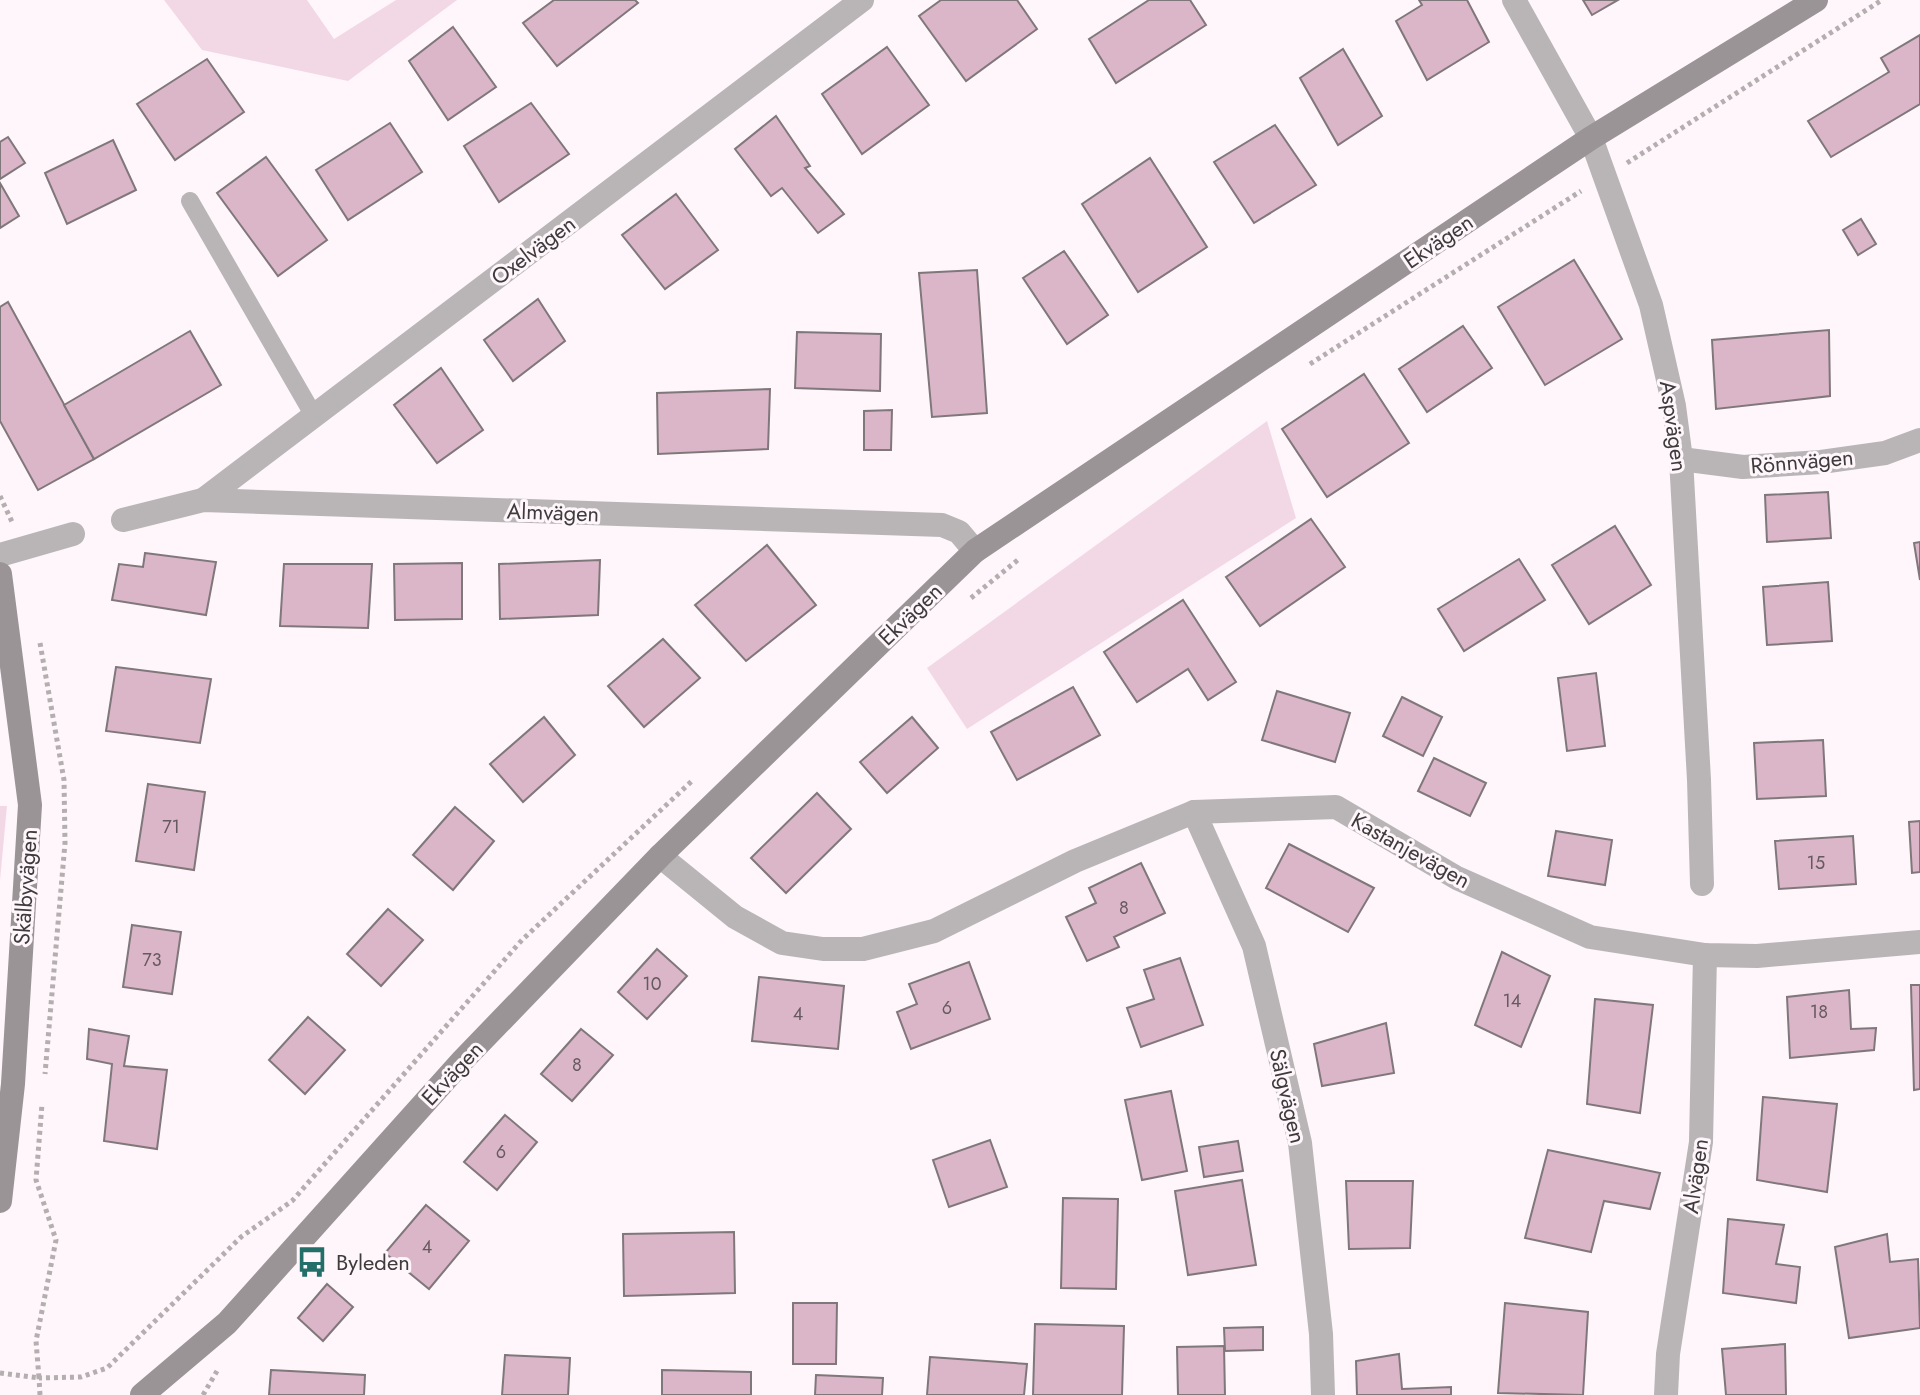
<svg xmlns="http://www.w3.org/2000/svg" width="1920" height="1395" viewBox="0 0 1920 1395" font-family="Jost,sans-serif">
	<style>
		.green { fill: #f2d8e5 }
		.building { fill: #dab6c8; stroke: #80777b; stroke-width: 2 }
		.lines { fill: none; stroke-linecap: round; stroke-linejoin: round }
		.path { stroke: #b5aeb1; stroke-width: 5; stroke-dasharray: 4 4; stroke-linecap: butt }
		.lane { stroke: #b9b5b7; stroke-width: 18 }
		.street { stroke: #b9b5b7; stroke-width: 24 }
		.secondary { stroke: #9a9497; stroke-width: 24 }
		.labels { text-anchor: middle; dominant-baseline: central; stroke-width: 6; stroke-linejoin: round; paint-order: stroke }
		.number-label { font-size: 18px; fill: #665a60 }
		.street-label { font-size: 22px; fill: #3f3b3d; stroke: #fef6fa }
		.poi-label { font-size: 22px; fill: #3f3b3d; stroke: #fef6fa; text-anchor: start }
	</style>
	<rect width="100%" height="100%" fill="#fef6fa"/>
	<g class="green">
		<polygon points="164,0 307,0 334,39 396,0 457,0 348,81 202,50"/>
		<polygon points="1267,421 1296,518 967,729 927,668"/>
		<polygon points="0,806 7,806 0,880"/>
	</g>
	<g class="building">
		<polygon points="554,0 635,0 638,3 557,66 523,23"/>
		<polygon points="941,0 1017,0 1037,29 966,81 919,16"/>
		<polygon points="1149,0 1190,0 1206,25 1116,83 1089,39"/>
		<polygon points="1419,0 1467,0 1489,42 1427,80 1396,21 1422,5"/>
		<polygon points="1583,0 1618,0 1592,15"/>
		<polygon points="453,27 496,87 448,120 409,61"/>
		<polygon points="1920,35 1920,104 1831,157 1808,121 1889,72 1881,58"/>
		<polygon points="887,47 929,105 862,154 822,94"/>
		<polygon points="1343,49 1382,116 1338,145 1300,78"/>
		<polygon points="207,59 244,112 175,160 137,104"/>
		<polygon points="531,103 569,154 499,202 464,146"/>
		<polygon points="776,116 810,166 805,168 844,214 818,233 782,188 771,196 735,149"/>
		<polygon points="390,123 422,172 348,220 316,170"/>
		<polygon points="1275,125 1316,185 1254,223 1214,162"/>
		<polygon points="8,137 25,163 0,179 0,142"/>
		<polygon points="113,140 136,190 67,224 45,173"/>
		<polygon points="266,157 327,240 278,276 217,193"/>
		<polygon points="1150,158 1207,247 1138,292 1082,204"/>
		<polygon points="0,183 19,216 0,228"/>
		<polygon points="676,194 718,250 665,289 622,235"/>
		<polygon points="1861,219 1876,244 1858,255 1843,230"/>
		<polygon points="1064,251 1108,315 1067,344 1023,278"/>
		<polygon points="1574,260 1622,339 1545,385 1498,307"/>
		<polygon points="977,270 987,413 932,417 919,273"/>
		<polygon points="538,299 565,341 513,381 484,340"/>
		<polygon points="8,302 94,459 38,490 0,421 0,307"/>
		<polygon points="1463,326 1492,368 1427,412 1399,369"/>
		<polygon points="1829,330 1830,396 1716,409 1712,340"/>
		<polygon points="190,331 221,385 94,459 64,405"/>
		<polygon points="797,332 881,334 880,391 795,388"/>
		<polygon points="441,368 483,430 437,463 394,405"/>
		<polygon points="1364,374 1409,443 1327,497 1282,429"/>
		<polygon points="770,389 768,449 658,454 657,393"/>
		<polygon points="892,410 891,450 864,450 864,411"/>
		<polygon points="1828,492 1831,538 1767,542 1765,495"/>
		<polygon points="1311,519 1345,567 1260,626 1226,577"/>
		<polygon points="1615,526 1651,585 1589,624 1552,565"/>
		<polygon points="1920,542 1920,580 1914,543"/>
		<polygon points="767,545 816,605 746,661 695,605"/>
		<polygon points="145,553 216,562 206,615 112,600 119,564 143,567"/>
		<polygon points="1519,559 1545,600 1464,651 1438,609"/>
		<polygon points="600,560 598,615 500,619 499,564"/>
		<polygon points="462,563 462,619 395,620 394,564"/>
		<polygon points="284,564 372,564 368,628 280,626"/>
		<polygon points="1828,582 1832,641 1767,645 1763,587"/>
		<polygon points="1183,600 1236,682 1208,700 1188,669 1137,702 1104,652"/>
		<polygon points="663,639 700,678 644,727 608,686"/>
		<polygon points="116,667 211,679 200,743 106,731"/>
		<polygon points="1596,673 1605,746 1567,751 1558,678"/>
		<polygon points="1073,687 1100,735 1017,780 991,732"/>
		<polygon points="1277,691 1350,713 1335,762 1262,740"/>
		<polygon points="1402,697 1442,717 1423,756 1383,736"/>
		<polygon points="544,717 575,755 523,802 490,764"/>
		<polygon points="912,717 938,748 887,793 860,762"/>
		<polygon points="1823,740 1826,796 1757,799 1754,743"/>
		<polygon points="1434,758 1486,783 1470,816 1418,791"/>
		<polygon points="148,784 205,792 194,870 136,861"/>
		<polygon points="817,793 851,829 786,893 751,858"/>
		<polygon points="455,807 494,841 453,890 413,855"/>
		<polygon points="1920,821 1920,872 1912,873 1909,822"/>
		<polygon points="1556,831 1612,840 1605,885 1548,876"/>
		<polygon points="1853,836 1856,884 1779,889 1775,841"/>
		<polygon points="1289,844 1374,888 1348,932 1266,888"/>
		<polygon points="1141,863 1165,913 1114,937 1119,947 1087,961 1066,917 1096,903 1089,888"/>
		<polygon points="388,909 423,940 381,986 347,954"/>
		<polygon points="132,925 181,932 172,994 123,987"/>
		<polygon points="657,949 687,976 647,1019 618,992"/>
		<polygon points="1502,952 1550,976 1521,1047 1475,1025"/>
		<polygon points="1180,958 1203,1025 1141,1047 1127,1008 1154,999 1144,970"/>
		<polygon points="969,962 990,1019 911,1049 897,1012 917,1004 909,984"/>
		<polygon points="759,977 844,986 838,1049 752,1041"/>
		<polygon points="1911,985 1920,985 1920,1089 1914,1090"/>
		<polygon points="1849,990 1851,1029 1876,1028 1874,1050 1790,1058 1787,997"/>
		<polygon points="1595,999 1653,1005 1640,1113 1587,1104"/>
		<polygon points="308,1017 345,1050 305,1094 269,1060"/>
		<polygon points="1386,1023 1394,1073 1322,1086 1314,1044"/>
		<polygon points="89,1029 129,1036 124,1066 167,1070 157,1149 104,1141 112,1064 87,1059"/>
		<polygon points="581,1029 613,1055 572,1101 541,1074"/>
		<polygon points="1171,1091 1187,1171 1142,1180 1125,1100"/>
		<polygon points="1763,1097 1837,1104 1827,1192 1757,1180"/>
		<polygon points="505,1115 537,1142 497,1190 464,1162"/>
		<polygon points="990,1140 1007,1187 949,1207 933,1160"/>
		<polygon points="1238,1141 1243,1171 1204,1177 1199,1147"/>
		<polygon points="1548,1150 1660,1173 1650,1209 1604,1201 1591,1252 1525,1238"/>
		<polygon points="1242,1180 1256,1265 1188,1275 1175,1191"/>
		<polygon points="1346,1181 1413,1181 1410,1248 1349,1249"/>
		<polygon points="1063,1198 1118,1199 1116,1289 1061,1288"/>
		<polygon points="426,1205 469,1241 429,1289 385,1253"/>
		<polygon points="1728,1219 1784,1225 1776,1264 1800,1267 1796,1303 1723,1293"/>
		<polygon points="734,1232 735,1293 624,1296 623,1234"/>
		<polygon points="1887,1234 1890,1262 1918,1259 1920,1328 1849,1338 1835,1247"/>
		<polygon points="327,1284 353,1307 323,1341 298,1318"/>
		<polygon points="793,1303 837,1303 836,1364 793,1364"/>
		<polygon points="1505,1303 1588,1312 1583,1395 1498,1393"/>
		<polygon points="1035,1324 1124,1326 1122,1395 1033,1395"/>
		<polygon points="1263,1327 1263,1350 1225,1351 1224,1328"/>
		<polygon points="1785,1344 1786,1395 1726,1395 1722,1349"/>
		<polygon points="1224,1346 1225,1395 1178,1395 1177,1347"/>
		<polygon points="1399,1354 1402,1389 1451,1387 1451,1395 1357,1395 1356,1361"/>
		<polygon points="505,1355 570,1358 568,1395 502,1395"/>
		<polygon points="930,1357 1027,1364 1024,1395 927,1395"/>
		<polygon points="271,1370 365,1375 364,1395 269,1395"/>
		<polygon points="662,1370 751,1372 751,1395 662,1395"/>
		<polygon points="816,1375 883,1378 882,1395 815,1395"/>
	</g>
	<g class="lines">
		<g class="path">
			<polyline points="1627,163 1882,0"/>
			<polyline points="1310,364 1581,191"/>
			<polyline points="0,496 13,524"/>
			<polyline points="971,598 1019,559"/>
			<polyline points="40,643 64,780 65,843 45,1074"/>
			<polyline points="0,1373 39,1378 36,1341 56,1240 36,1180 42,1104"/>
			<polyline points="40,1395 39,1378 81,1377 107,1368 241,1237 292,1201 522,940 694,779"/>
			<polyline points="203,1395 217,1371"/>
		</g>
		<polyline class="lane" points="190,201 314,416"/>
		<g class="street">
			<polyline points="1514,0 1591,138 1651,305 1674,406 1681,459 1699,780 1702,884"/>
			<polyline points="1681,459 1743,467 1821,462 1885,453 1920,440"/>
			<polyline points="203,500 862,0"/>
			<polyline points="123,520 203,500 942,525 959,532 975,551"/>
			<polyline points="0,555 73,534"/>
			<polyline points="1194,812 1254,946 1300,1143 1321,1334 1323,1395"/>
			<polyline points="660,856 735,917 782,943 823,949 863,949 934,931 1075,861 1194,812 1336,807 1457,878 1590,937 1705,955 1757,956 1920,942"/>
			<polyline points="1666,1395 1668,1354 1701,1142 1705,955"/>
		</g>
		<g class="secondary">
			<polyline points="0,574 30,805 13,1084 0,1201"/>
			<polyline points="142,1395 227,1323 463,1060 660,856 975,551 1591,138 1816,0"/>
		</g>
	</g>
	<defs>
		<symbol id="bus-bare" viewBox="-9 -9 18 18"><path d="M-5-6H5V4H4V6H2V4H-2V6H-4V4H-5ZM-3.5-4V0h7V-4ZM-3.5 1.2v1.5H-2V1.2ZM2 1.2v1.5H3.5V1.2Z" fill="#246e69" stroke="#fef6fa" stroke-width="2.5" paint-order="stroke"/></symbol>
	</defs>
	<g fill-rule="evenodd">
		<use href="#bus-bare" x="290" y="1240" width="44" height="44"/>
	</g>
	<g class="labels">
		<g class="number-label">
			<text x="171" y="827">71</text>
			<text x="1816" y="863">15</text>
			<text x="1124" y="908">8</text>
			<text x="152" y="960">73</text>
			<text x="652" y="984">10</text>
			<text x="1512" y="1001">14</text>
			<text x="947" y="1008">6</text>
			<text x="1819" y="1012">18</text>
			<text x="798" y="1014">4</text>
			<text x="577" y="1065">8</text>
			<text x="501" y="1152">6</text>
			<text x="427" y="1247">4</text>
		</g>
		<g class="street-label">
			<text transform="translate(1438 241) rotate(-34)">Ekvägen</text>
			<text transform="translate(533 250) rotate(-37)">Oxelvägen</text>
			<text transform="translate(1674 426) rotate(82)">Aspvägen</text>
			<text transform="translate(1802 461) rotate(-5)">Rönnvägen</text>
			<text transform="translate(553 512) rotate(2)">Almvägen</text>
			<text transform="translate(910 614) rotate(-44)">Ekvägen</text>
			<text transform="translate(1411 850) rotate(29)">Kastanjevägen</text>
			<text transform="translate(25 887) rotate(-86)">Skälbyvägen</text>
			<text transform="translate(452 1073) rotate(-47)">Ekvägen</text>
			<text transform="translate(1288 1096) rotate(77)">Sälgvägen</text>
			<text transform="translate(1695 1176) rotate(-82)">Alvägen</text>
		</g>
		<g class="poi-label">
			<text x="336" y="1262">Byleden</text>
		</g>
	</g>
</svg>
